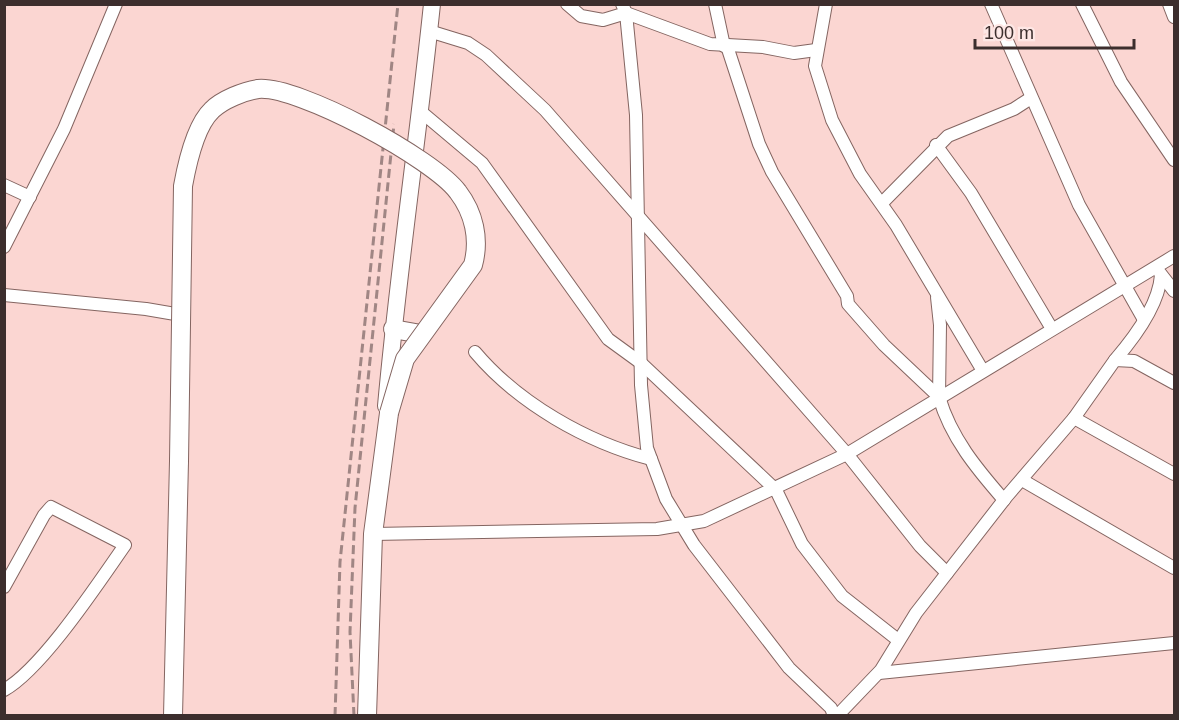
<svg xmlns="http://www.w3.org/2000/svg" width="1179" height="720" viewBox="0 0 1179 720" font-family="Helvetica,sans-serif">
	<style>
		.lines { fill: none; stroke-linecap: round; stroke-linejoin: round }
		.minor-casing { stroke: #846561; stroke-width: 14 }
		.secondary-casing { stroke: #846561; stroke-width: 18 }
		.primary-casing { stroke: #846561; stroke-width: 20 }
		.minor { stroke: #fff; stroke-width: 12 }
		.secondary { stroke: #fff; stroke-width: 16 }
		.primary { stroke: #fff; stroke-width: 18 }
		.rail { stroke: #a08684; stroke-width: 3; stroke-dasharray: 9 4.5; stroke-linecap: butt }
		.primary-bridge-casing { stroke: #846561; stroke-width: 20; stroke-linecap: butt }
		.primary-bridge { stroke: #fff; stroke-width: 18 }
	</style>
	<rect width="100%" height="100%" fill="#fbd6d2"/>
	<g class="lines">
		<defs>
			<g id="minor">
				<polyline points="567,4 581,16 603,20 626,13 710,44 763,47 794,53 816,50"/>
				<polyline points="622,4 626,13 636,115 641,385 647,448 666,499 694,545 789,668 831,708 834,716"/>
				<polyline points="715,4 724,46"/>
				<polyline points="826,4 815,66 832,120 860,174 896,225 983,371"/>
				<polyline points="991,4 1079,205 1143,318"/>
				<polyline points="1082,4 1121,82 1174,160"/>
				<polyline points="1169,4 1174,17"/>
				<polyline points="429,31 468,43 486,55 545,110 847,454 920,546 947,573"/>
				<polyline points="727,46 759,144 772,172 847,296 848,304 884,345 939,397"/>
				<polyline points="419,110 482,163 608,339 641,363 776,490 802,544 842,596 898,640"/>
				<polyline points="936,145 971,193 1052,329"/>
				<polyline points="4,185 30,197"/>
				<polyline points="882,203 948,136 1014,109 1031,98"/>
				<polyline points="4,247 64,129 116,4"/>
				<polyline points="1160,273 1174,291"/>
				<polyline points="4,295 146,309 181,315"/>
				<path d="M937,297L940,325L939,397C951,438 977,469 1004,500"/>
				<path d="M475,352C518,403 586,442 651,459"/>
				<path d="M1115,360C1134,338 1159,304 1161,275"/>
				<polyline points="1074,418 1174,474"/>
				<polyline points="1022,480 1174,568"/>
				<polyline points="373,534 657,529 704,521 847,454 1174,256"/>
				<path d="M4,587L44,515L51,507L125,545C99,582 42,669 4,690"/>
				<polyline points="879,673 1174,643"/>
				<polyline points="837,716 881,670 916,613 1007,496 1074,418 1115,360 1134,361 1174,383"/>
			</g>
			<path id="secondary" d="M386,406C398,272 418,139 432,4"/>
			<g id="primary">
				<polyline points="393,329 421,334"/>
				<polyline points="173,716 179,461"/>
				<polyline points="367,716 373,534 389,413"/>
			</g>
		</defs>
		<use href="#minor" class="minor-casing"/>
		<use href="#secondary" class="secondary-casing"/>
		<use href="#primary" class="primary-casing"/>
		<use href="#minor" class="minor"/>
		<use href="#secondary" class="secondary"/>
		<use href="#primary" class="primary"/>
		<g class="rail">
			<polyline points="335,716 340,562 398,4"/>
			<polyline points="354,716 350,632 355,508 394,124"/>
		</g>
		<defs>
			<path id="primary-bridge" d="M179,461L183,186C187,164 195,126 212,110C222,100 244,91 258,89C298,85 434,159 458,192C474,213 480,239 473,265L405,359L389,413"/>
		</defs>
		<use href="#primary-bridge" class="primary-bridge-casing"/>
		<use href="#primary-bridge" class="primary-bridge"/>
	</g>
	<rect width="1179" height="720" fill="none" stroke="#3c2e2d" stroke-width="12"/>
	<path d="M975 39v9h159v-9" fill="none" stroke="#3c2e2d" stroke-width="3"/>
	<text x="984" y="39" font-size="18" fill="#3c2e2d" stroke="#fee7e5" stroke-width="4.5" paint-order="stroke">100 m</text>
</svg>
